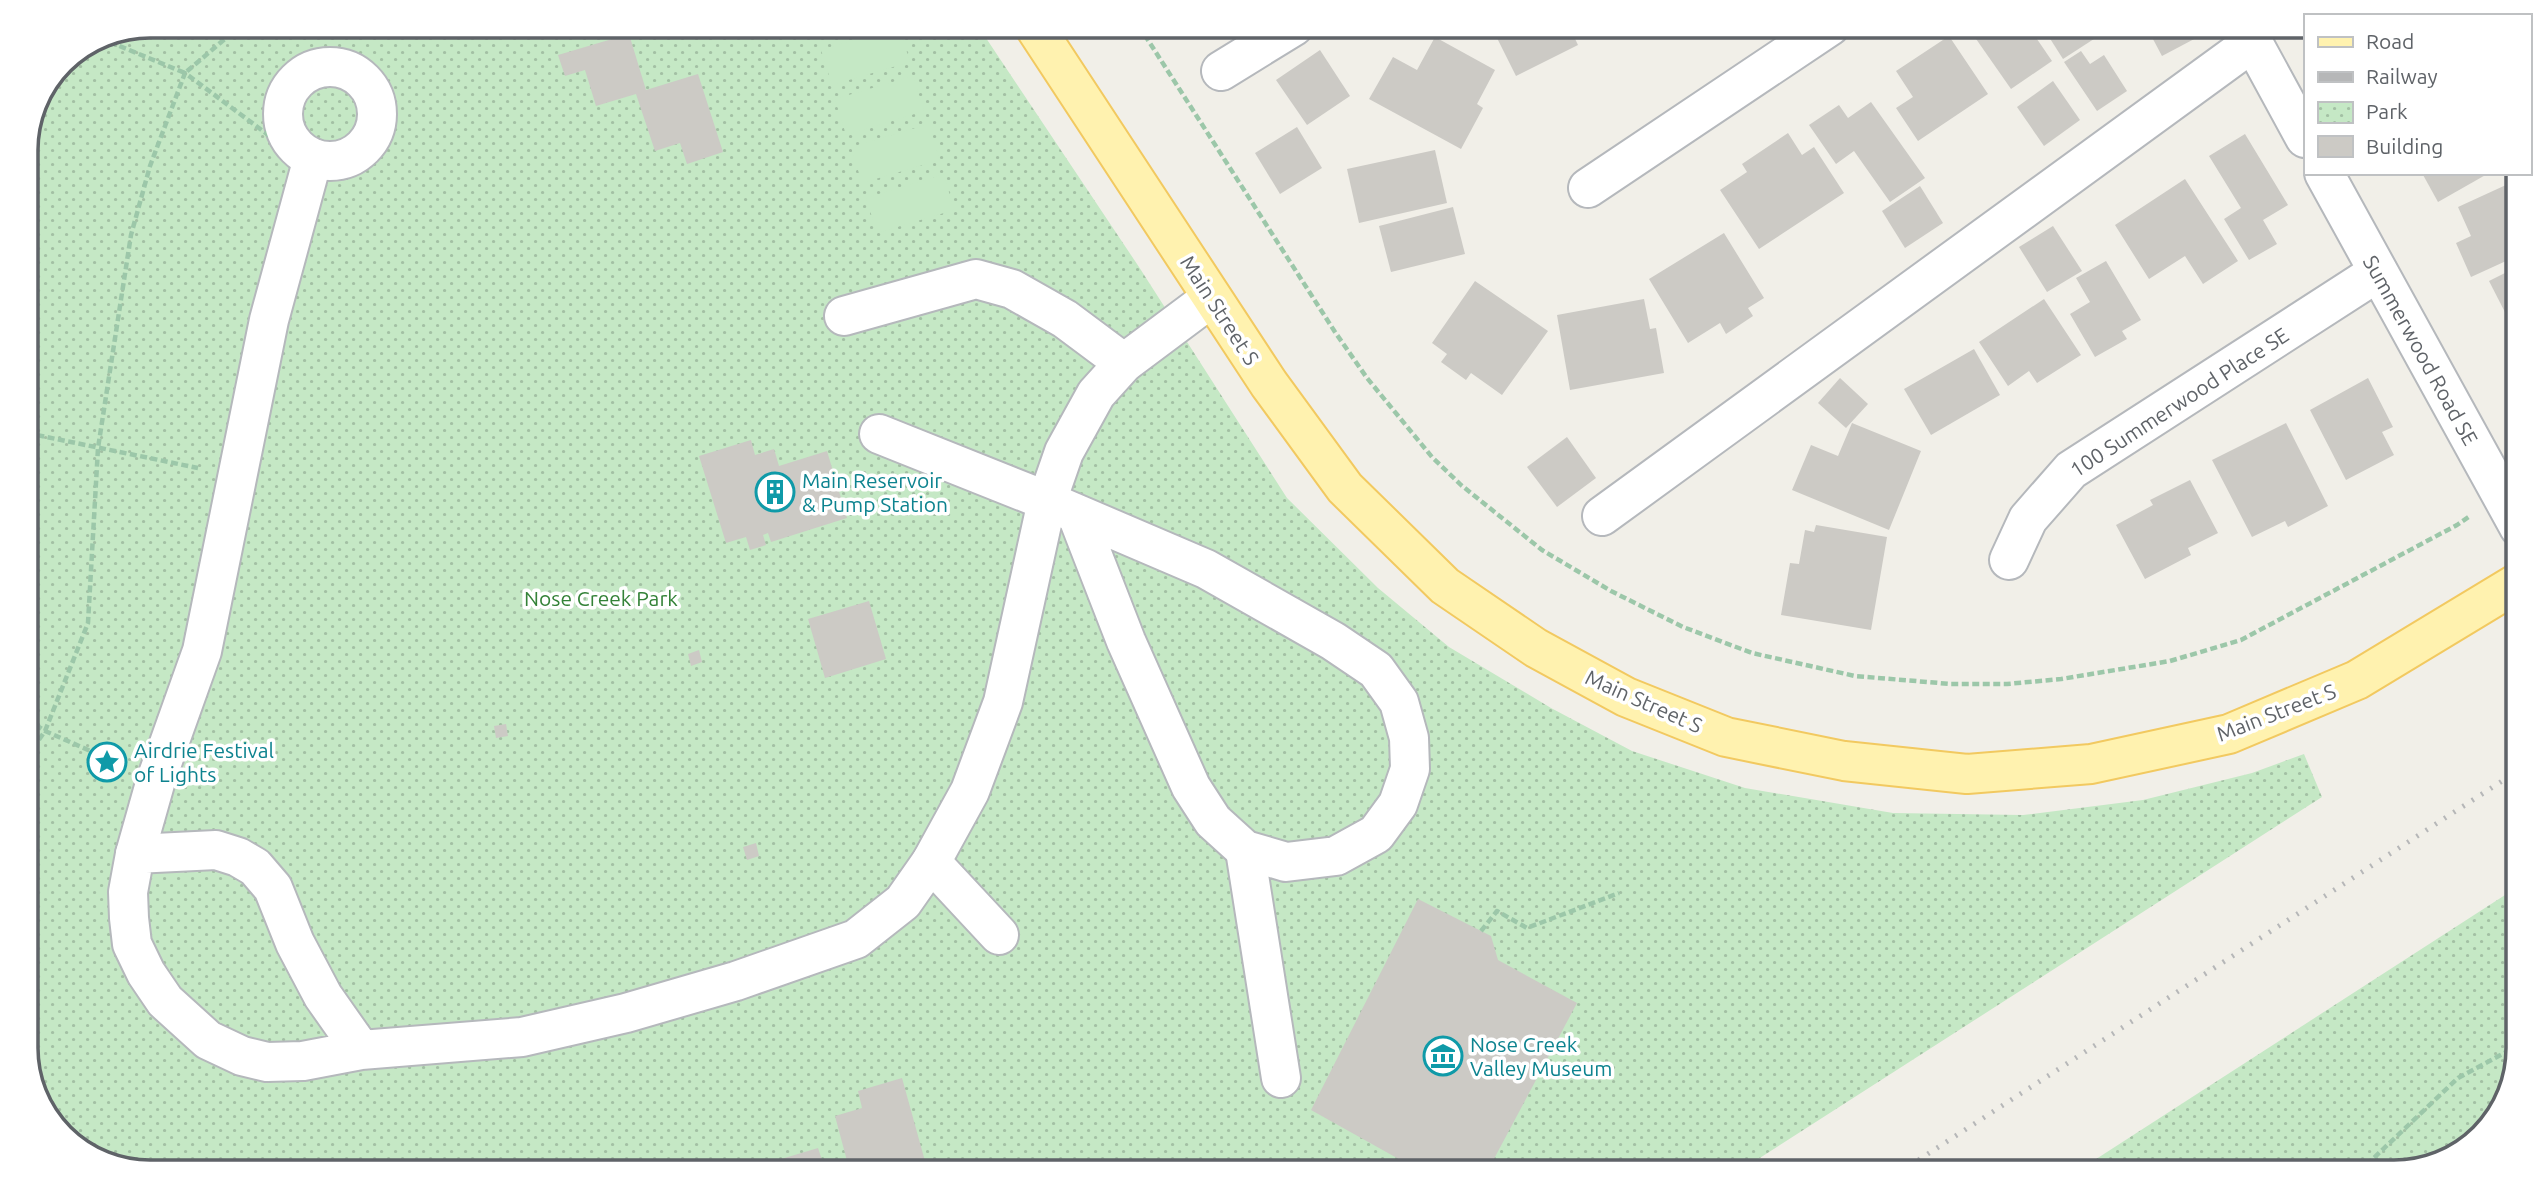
<svg xmlns="http://www.w3.org/2000/svg" width="2545" height="1198" viewBox="0 0 2545 1198" font-family="Ubuntu,sans-serif">
	<style>
		.park { fill: url(#park-dots) }
		.pitch { fill: #c5e8c5 }
		.building { fill: #cccac5 }
		.lines { fill: none; stroke-linecap: round; stroke-linejoin: round }
		.minor-casing { stroke: #b5b8bc; stroke-width: 42 }
		.major-casing { stroke: #f2c960; stroke-width: 42 }
		.path { stroke: #9cc7a9; stroke-width: 4.5; stroke-dasharray: 7 3.5; stroke-linecap: butt }
		.minor { stroke: #fff; stroke-width: 38 }
		.major { stroke: #fff2af; stroke-width: 38 }
		.rail { stroke: #b6b7b8; stroke-width: 5; stroke-dasharray: 2 9; stroke-linecap: butt }
		.labels { text-anchor: middle; dominant-baseline: central; stroke-width: 7; stroke-linejoin: round; paint-order: stroke }
		.street-label { font-size: 21px; fill: #5f6368; stroke: #fff }
		.culture-label { font-size: 21px; fill: #0d838f; stroke: #fff; text-anchor: start }
		.park-label { font-size: 21px; fill: #348238; stroke: #fff }
		.rim { fill: none; stroke: #5f6368; stroke-width: 3.5 }
	</style>
	<defs>
		<pattern id="park-dots" width="8" height="8" patternUnits="userSpaceOnUse" patternTransform="scale(1.75)"><rect width="8" height="8" fill="#c5e8c5"/><path d="M2 2h.1M6 6h.1" fill="none" stroke="#a3c0a4" stroke-width="1.8" stroke-linecap="round"/></pattern>
	</defs>
	<rect width="100%" height="100%" fill="#f1efe8"/>
	<g class="park">
		<polygon points="151,26 978,26 1139,267 1287,498 1378,588 1449,647 1551,708 1632,751 1745,788 1893,813 2023,815 2143,800 2252,773 2304,754 2322,797 1738,1172 151,1172 96,1159 47,1117 27,1056 26,143 63,62 103,36"/>
		<polygon points="2519,886 2519,1047 2506,1102 2463,1151 2395,1172 2076,1172"/>
	</g>
	<g class="pitch">
		<polygon points="899,26 910,62 832,85 821,50"/>
		<polygon points="913,76 924,111 846,135 835,99"/>
		<polygon points="929,124 940,160 862,183 851,147"/>
		<polygon points="944,174 954,210 877,233 866,198"/>
	</g>
	<g class="building">
		<polygon points="1225,26 1240,26 1228,33"/>
		<polygon points="1491,26 1569,26 1578,45 1516,76"/>
		<polygon points="1622,26 1644,26 1626,34"/>
		<polygon points="1967,26 2028,26 2052,61 2011,89"/>
		<polygon points="2042,26 2114,26 2063,59"/>
		<polygon points="2146,26 2192,26 2198,37 2162,56"/>
		<polygon points="629,34 646,90 698,74 723,152 687,164 680,143 655,151 636,94 596,106 585,70 565,76 558,55"/>
		<polygon points="1949,36 1988,94 1918,141 1896,108 1913,97 1896,71"/>
		<polygon points="1435,37 1495,70 1477,104 1483,108 1461,149 1369,99 1393,57 1417,70"/>
		<polygon points="1320,50 1350,96 1307,125 1276,80"/>
		<polygon points="2081,51 2090,64 2104,55 2127,91 2097,111 2064,62"/>
		<polygon points="2053,81 2080,120 2044,146 2017,107"/>
		<polygon points="1871,102 1925,178 1890,202 1854,151 1836,164 1809,125 1839,105 1848,118"/>
		<polygon points="1297,127 1322,168 1280,194 1255,153"/>
		<polygon points="1788,133 1802,155 1814,147 1844,193 1759,249 1720,190 1747,172 1742,164"/>
		<polygon points="2245,134 2288,205 2263,220 2277,244 2249,260 2224,219 2241,208 2209,156"/>
		<polygon points="1435,150 1447,203 1359,223 1347,169"/>
		<polygon points="2422,173 2489,173 2438,202"/>
		<polygon points="2185,179 2238,261 2203,284 2185,256 2149,279 2115,225"/>
		<polygon points="2519,179 2519,226 2506,232 2517,256 2471,277 2456,243 2471,236 2458,207"/>
		<polygon points="1920,186 1943,223 1905,248 1882,211"/>
		<polygon points="1453,207 1465,254 1391,272 1379,226"/>
		<polygon points="2053,226 2082,271 2047,292 2019,247"/>
		<polygon points="1724,233 1764,298 1748,308 1753,316 1726,334 1720,323 1688,343 1649,279"/>
		<polygon points="2106,261 2141,320 2122,331 2127,339 2095,357 2070,314 2090,302 2076,278"/>
		<polygon points="2519,266 2519,316 2509,320 2489,281"/>
		<polygon points="1475,281 1548,331 1502,395 1471,373 1466,380 1441,362 1447,354 1432,343"/>
		<polygon points="1644,299 1650,329 1656,328 1664,373 1570,390 1557,315"/>
		<polygon points="2044,299 2081,355 2037,383 2029,371 2008,386 1979,342"/>
		<polygon points="1974,349 2000,395 1931,435 1904,389"/>
		<polygon points="1840,378 1868,404 1846,428 1818,403"/>
		<polygon points="2368,378 2393,427 2382,432 2394,455 2346,480 2310,410"/>
		<polygon points="1852,423 1921,451 1889,530 1792,490 1811,445 1838,456"/>
		<polygon points="2286,423 2328,506 2288,527 2285,521 2252,537 2212,460"/>
		<polygon points="27,437 33,438 28,467 27,467"/>
		<polygon points="1567,437 1596,478 1557,507 1527,467"/>
		<polygon points="751,440 755,455 774,449 779,466 827,451 847,518 771,542 768,533 763,535 766,545 750,550 746,537 726,543 699,456"/>
		<polygon points="2190,480 2218,533 2188,548 2191,555 2145,579 2116,525 2153,505 2150,500"/>
		<polygon points="1816,525 1887,537 1871,630 1781,615 1790,563 1799,564 1805,530 1814,532"/>
		<polygon points="869,601 886,659 825,678 808,619"/>
		<polygon points="699,650 702,662 691,666 688,654"/>
		<polygon points="506,724 508,736 496,738 494,726"/>
		<polygon points="756,843 759,856 747,860 743,847"/>
		<polygon points="1418,899 1491,936 1498,960 1577,1003 1487,1172 1422,1172 1311,1110"/>
		<polygon points="902,1078 928,1172 850,1172 835,1116 862,1108 858,1091"/>
		<polygon points="818,1148 826,1172 760,1172 758,1166"/>
	</g>
	<g class="lines">
		<defs>
			<g id="minor">
				<polyline points="2244,26 2305,138"/>
				<circle cx="330" cy="114" r="47"/>
				<polyline points="1221,71 1294,26"/>
				<polyline points="2324,173 2519,527"/>
				<polyline points="1588,188 1830,26"/>
				<polyline points="844,316 976,279 1012,289 1065,319 1124,363"/>
				<polyline points="879,434 1047,501 1206,569 1333,641 1376,670 1399,702 1409,738 1410,769 1398,804 1376,834 1336,856 1286,862 1245,850 1213,821 1191,787 1126,641 1077,515"/>
				<polyline points="1602,516 2253,42"/>
				<polyline points="2009,560 2028,519 2071,470 2378,272"/>
				<polyline points="1245,850 1281,1078"/>
				<polyline points="135,854 156,780 202,651 269,320 313,158"/>
				<polyline points="931,862 999,935"/>
				<polyline points="361,1050 323,996 295,943 273,888 255,867 238,857 216,850 135,854 128,892 129,918 132,944 146,973 165,1001 208,1040 242,1056 267,1062 303,1061 361,1050 522,1037 626,1013 736,981 856,939 903,902 931,862 970,791 1003,702 1047,501 1064,452 1096,394 1124,363 1211,298"/>
			</g>
			<polyline id="major" points="1034,26 1269,384 1345,488 1445,586 1536,648 1626,697 1726,737 1844,761 1967,774 2091,764 2229,734 2357,680 2519,582"/>
		</defs>
		<use href="#minor" class="minor-casing"/>
		<use href="#major" class="major-casing"/>
		<g class="path">
			<polyline points="1139,26 1335,332 1367,378 1432,457 1461,485 1542,550 1611,591 1683,627 1752,653 1855,676 1951,684 2007,684 2061,679 2170,661 2241,640 2457,525 2470,516"/>
			<polyline points="100,38 185,73 240,26"/>
			<polyline points="27,433 198,468"/>
			<polyline points="27,719 45,731 120,764"/>
			<polyline points="27,757 45,731 88,623 98,448 131,235 150,166 185,73 271,137 279,140"/>
			<polyline points="1481,931 1497,911 1527,928 1619,893"/>
			<polyline points="2359,1172 2458,1078 2519,1045"/>
		</g>
		<use href="#minor" class="minor"/>
		<use href="#major" class="major"/>
		<polyline class="rail" points="1900,1172 2519,770"/>
	</g>
	<defs>
		<symbol id="building-ring" viewBox="-11 -11 22 22"><circle r="9.5" fill="#fff" stroke="#0f9aa8" stroke-width="1.5"/><path d="M-4-6H4V6H1V3H-1V6H-4ZM-2.5-4.3h1.7v1.8h-1.7ZM.8-4.3h1.7v1.8H.8ZM-2.5-1h1.7V.8h-1.7ZM.8-1h1.7V.8H.8Z" fill="#0f9aa8"/></symbol>
		<symbol id="sight-ring" viewBox="-11 -11 22 22"><circle r="9.5" fill="#fff" stroke="#0f9aa8" stroke-width="1.5"/><path d="M0-6L1.8-2.2L6-1.7L2.9 1.2L3.7 5.4L0 3.3L-3.7 5.4L-2.9 1.2L-6-1.7L-1.8-2.2Z" fill="#0f9aa8"/></symbol>
		<symbol id="museum-ring" viewBox="-11 -11 22 22"><circle r="9.5" fill="#fff" stroke="#0f9aa8" stroke-width="1.5"/><path d="M0-6L6-3V-2H-6V-3ZM-5-1h2V3h-2ZM-1-1h2V3h-2ZM3-1h2V3H3ZM-6 4H6V6H-6Z" fill="#0f9aa8"/></symbol>
	</defs>
	<g fill-rule="evenodd">
		<use href="#building-ring" x="753" y="470" width="44" height="44"/>
		<use href="#sight-ring" x="85" y="740" width="44" height="44"/>
		<use href="#museum-ring" x="1421" y="1034" width="44" height="44"/>
	</g>
	<g class="labels">
		<g class="street-label">
			<text transform="translate(1220 310) rotate(57)">Main Street S</text>
			<text transform="translate(2421 350) rotate(61)">Summerwood Road SE</text>
			<text transform="translate(2179 402) rotate(-33)">100 Summerwood Place SE</text>
			<text transform="translate(1644 701) rotate(24)">Main Street S</text>
			<text transform="translate(2276 712) rotate(-21)">Main Street S</text>
		</g>
		<g class="culture-label">
			<text x="802" y="480">Main Reservoir<tspan x="802" dy="24">&amp; Pump Station</tspan></text>
			<text x="134" y="750">Airdrie Festival<tspan x="134" dy="24">of Lights</tspan></text>
			<text x="1470" y="1044">Nose Creek<tspan x="1470" dy="24">Valley Museum</tspan></text>
		</g>
		<g class="park-label">
			<text x="601" y="598">Nose Creek Park</text>
		</g>
	</g>
	<path d="M0 0H2545V1198H0ZM150 38H2394A112 112 0 0 1 2506 150V1048A112 112 0 0 1 2394 1160H150A112 112 0 0 1 38 1048V150A112 112 0 0 1 150 38Z" fill="#fff" fill-rule="evenodd"/>
	<path class="rim" d="M150 38H2394A112 112 0 0 1 2506 150V1048A112 112 0 0 1 2394 1160H150A112 112 0 0 1 38 1048V150A112 112 0 0 1 150 38Z"/>
	<rect x="2304" y="14" width="228" height="161" fill="#ffffff" stroke="#bfc1c3" stroke-width="2"/>
	<rect x="2318" y="37" width="35" height="10" fill="#fff2af" stroke="#bfc1c3" stroke-width="2"/>
	<text x="2366" y="49" font-size="21" fill="#5f6368">Road</text>
	<rect x="2318" y="72" width="35" height="10" fill="#b6b7b8" stroke="#bfc1c3" stroke-width="2"/>
	<text x="2366" y="84" font-size="21" fill="#5f6368">Railway</text>
	<rect x="2318" y="102" width="35" height="21" fill="url(#park-dots)" stroke="#bfc1c3" stroke-width="2"/>
	<text x="2366" y="119" font-size="21" fill="#5f6368">Park</text>
	<rect x="2318" y="136" width="35" height="21" fill="#cccac5" stroke="#bfc1c3" stroke-width="2"/>
	<text x="2366" y="154" font-size="21" fill="#5f6368">Building</text>
</svg>
